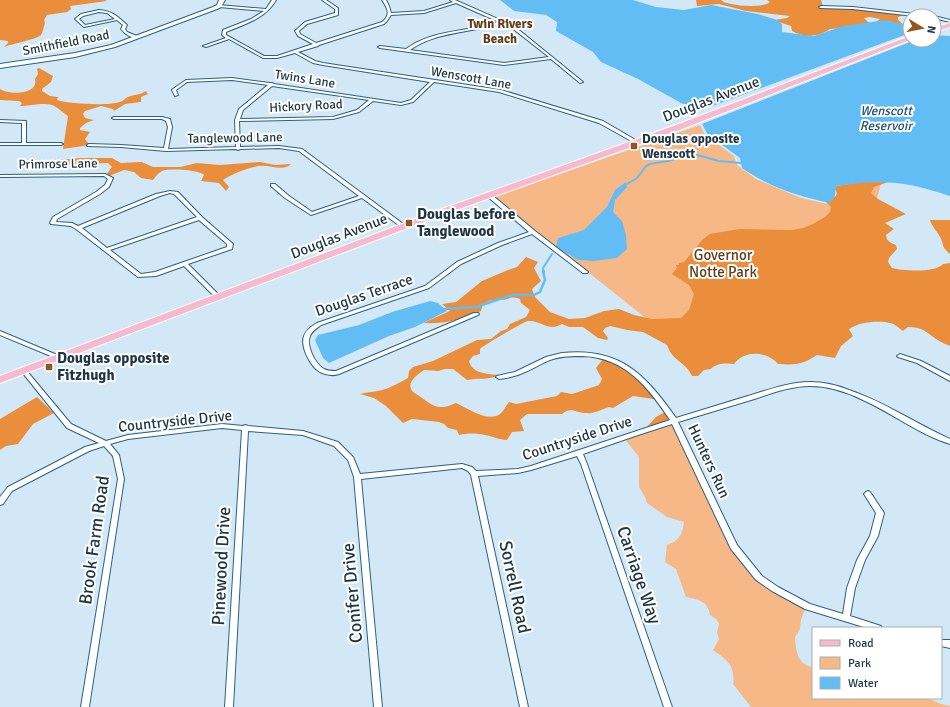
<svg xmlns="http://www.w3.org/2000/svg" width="950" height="707" viewBox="0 0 950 707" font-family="Signika,sans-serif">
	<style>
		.green { fill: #f7b887 }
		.forest { fill: #eb8e3b }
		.water { fill: #63bdf5 }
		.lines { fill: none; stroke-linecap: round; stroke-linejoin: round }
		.stream-far1 { stroke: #63bdf5; stroke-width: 2 }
		.stream { stroke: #63bdf5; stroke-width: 2.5 }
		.street-casing { stroke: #2b6182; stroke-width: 2 }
		.secondary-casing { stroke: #2b6182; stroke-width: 2 }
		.primary-casing { stroke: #fff; stroke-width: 2 }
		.street { fill: #fff; fill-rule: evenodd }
		.secondary { fill: #fff; fill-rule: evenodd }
		.primary { fill: #f6b9ce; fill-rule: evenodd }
		.poi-dot { fill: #95561d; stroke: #fff; stroke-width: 1.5 }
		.labels { text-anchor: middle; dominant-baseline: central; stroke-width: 4; stroke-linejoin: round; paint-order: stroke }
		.far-neighbourhood-label { font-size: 13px; font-weight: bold; fill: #673b15; stroke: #fff }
		.far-street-label { font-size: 13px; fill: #1f3645; stroke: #fff }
		.far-water-label { font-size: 13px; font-style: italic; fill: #255573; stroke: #fff }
		.far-poi-label { font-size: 13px; font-weight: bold; fill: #1f3645; stroke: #fff; text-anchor: start }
		.street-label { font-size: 15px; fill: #1f3645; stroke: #fff }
		.poi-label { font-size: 15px; font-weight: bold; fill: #1f3645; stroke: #fff; text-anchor: start }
		.park-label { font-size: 15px; fill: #623c1c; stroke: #fff }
		.near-street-label { font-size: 18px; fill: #1f3645; stroke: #fff }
	</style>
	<rect width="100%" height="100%" fill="#d2e8f7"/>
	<g class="green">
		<polygon points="700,125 705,135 734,156 737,165 756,179 801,198 832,205 881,183 848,312 707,367 494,197"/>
		<path d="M671,425L678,434L726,535L767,582L807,605L801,619L800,629L795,637C796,650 797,665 813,667V698H928L941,704L950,706V707H751L733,684C736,666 726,659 713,650L719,639L717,633L719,624L716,619L710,615C708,601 699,600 686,597L676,569L665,562L667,545C680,540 682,535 684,522L667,517L647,503L645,497L639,487V457L624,438L643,431Z"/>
	</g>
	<g class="forest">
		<path d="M0,0H105L107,1L70,6L71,9L67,12L47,15L44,20L45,23C44,26 43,32 41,35C38,39 11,44 4,47L8,43V41L0,40Z"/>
		<path d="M696,0C703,0 715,0 721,0C723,1 725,3 727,3C736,6 764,8 770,2L767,0H821L823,6L903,13V15L898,17V20L905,26L876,22L880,19L870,17L864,18L871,25L830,29C819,37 804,38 792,31L791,26L776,21L775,20L787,18L790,16L746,11L719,4L697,6Z"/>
		<path d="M39,68L53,76L51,82L42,89V91L50,96L58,97L57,100C70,104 107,106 120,102C124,101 125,98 128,97C135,94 138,96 146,91L148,94L141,97V102L125,104L114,111L113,109L101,106L85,111L83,114L85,118L94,120L86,123L80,128V130L90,132L85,139L90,145L63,149L68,116C63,113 58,107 52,105C43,102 29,106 20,106L22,103L19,101L0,100V89C9,95 39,95 35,79L38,74L37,69Z"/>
		<path d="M80,158H112L121,163L142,162L153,167H180L197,163L220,165L260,162L275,165L291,164C285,172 267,164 258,166C248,168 231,174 223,180L229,187L226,191L219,183L201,181L204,175C200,170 169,168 162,171C158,173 156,176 153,180L141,178L134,172L124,170L109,176L106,175L112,167L108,163L61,165L58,162L59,160Z"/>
		<path d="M874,180L891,181L874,187L871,193L878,199L906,214L885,223L894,229L886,235C886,241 891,243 896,245L897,249L889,258L888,262L892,268C904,271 935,273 943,264L950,263V346C946,344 940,342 936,339C925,331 922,327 908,327L903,331C899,328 895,324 890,323C879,320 858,322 849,329L853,336L841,346L835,358L817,355C802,365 795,365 778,364C767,351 744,350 734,364C726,363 716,363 711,369L704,370L698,376H692C686,362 672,361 667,345L643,332L627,330L610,326L605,328L603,331L608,338L607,340L598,338L583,327H569L562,324C559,325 556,327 553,327C545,327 537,320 528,321C525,321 484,345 480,349V354L473,356L469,361C472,374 488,374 500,375C490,380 478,378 467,380L453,369H445L438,371L424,370C417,375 405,383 413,392C432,403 434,413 456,403C467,408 484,420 496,416C502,415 505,407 509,402L516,404L557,396L561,392L572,394L599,385L602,379L596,368L603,359L624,366L659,398L671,425L643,431L656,417L665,412L660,400L633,396L613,408L609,407C603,409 593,414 587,413C576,413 571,406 562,414H527L520,420L524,431L512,432L507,440C499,440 492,436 485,435C476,433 468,433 459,435L457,430L448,428L444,424L439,422L412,419L403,423L386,406L374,398L360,394C367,392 375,392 382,390C388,389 403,381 408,378L409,371L413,367L433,361L477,340L491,339L501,331L507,329L510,324L526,317L530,310L521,303L520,299C509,295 510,300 501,300C493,300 491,299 483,304L481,311C464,320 443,324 423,323L450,311L442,304L456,302L482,281L508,270L517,267L526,257L538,262L534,268L541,281L532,289L535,297L550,312L569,319L585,318L604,311L619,309L634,315L652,319L681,318L689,310L694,294L689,285L672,274L677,268L676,265H679V263L684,262L703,239L710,234L739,229L792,230L803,228L813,224L825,217L830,212L831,207L826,202L836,196L837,193L835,189L836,186Z"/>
		<path d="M930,220H950V254C940,245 945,246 940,237C937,231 932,227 930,220Z"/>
		<polygon points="37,397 54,413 33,424 18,444 6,446 0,450 0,419"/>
	</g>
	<g class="water">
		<polygon points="500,0 633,0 656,7 684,10 711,5 758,14 777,20 782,24 782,32 814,36 843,26 886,20 910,26 910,33 699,111 681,103 638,79 601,62 593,52 556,31 557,22 546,15 514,11"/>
		<path d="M934,35L950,36V196C906,181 882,179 836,186L835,196L830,203C798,196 769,187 742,168L740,158L708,135L702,124L915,40H934Z"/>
		<polygon points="626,182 627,187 615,200 613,212 622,221 626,235 627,249 617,258 594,261 578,260 556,247 558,238 584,230 607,207 615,190"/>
		<polygon points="430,301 438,303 447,311 415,327 389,336 329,363 323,358 315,340 318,335 359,325 392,312"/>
	</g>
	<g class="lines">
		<g class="stream-far1">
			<polyline points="627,184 637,178 646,166 650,164 668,161 688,155 697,155 719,161 741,163"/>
			<polyline points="544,272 543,268 552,254"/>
		</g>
		<polyline class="stream" points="444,309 476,307 512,295 534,295 540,292 545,280 543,271"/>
		<defs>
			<g id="street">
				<path d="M272,0H276C265,19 245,24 226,32V35L264,56H277L313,44L298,36L295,31L305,22L335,13V9L322,0H326L338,8V15L307,24L299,31L300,34L316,43L382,22C391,15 388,9 382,0H386L389,6L391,13L424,11L453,2L450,0H455L514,26L583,82L580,83L551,59L504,65L380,48L378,47L380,46L406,49C433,29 468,32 499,22L456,3L424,13L391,15L387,21L384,24L319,45L318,46L298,52L315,61L323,63L501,90L603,121L639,142V143H635L599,123L499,92L434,82L413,102L401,105L373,101L359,112L333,119L239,121L240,147L279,146L302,149L406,226L407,227L404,229L362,198L311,215L285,198L271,186V184H275L289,196L312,212L359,196L299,151L279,148L240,149L238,150L236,149L166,151L121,147L87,146V145L89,144L121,145L164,148L168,127L166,121L162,119H114L112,118L114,117H162L170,119L172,127L168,149L236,147L235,120L239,109L268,85L232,80L187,82L176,90L178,95L175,96L172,90L173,89L186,80L232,78L270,83H272L274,84L401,103L411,100L430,82L323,65L313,63L295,53L277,58H263L229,39L206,47L203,46L226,38L222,35L223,30L251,19L264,11L219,7L217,6L218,5L266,9ZM502,23L512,28L549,57L504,63L410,50C437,31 471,33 502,23ZM272,86L369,100L357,110L333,117L240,119L243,110Z"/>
				<polygon points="821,6 853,7 923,15 925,16 914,16 853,9 820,8 819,7"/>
				<path d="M99,10C112,11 117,16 127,25L125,29L127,32L137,36V38C131,38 125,34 121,29L123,25L117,20L84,27L75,19L81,14ZM99,12L107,13L115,19L85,25L79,19L83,16Z"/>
				<polygon points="934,16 950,20 950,22 934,18"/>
				<polygon points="0,120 26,121 26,143 61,143 63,144 61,145 0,145 0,143 22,143 22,123 0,122"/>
				<path d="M105,174L113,178L109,187L100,194L57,219L56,222L72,223L78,226L156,194L170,191L178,192L202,217L233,244L232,249L188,264L221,297L220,298H216L184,266L156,276L138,277L76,229L71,226L51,224L50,223L53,217L96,192L105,185L108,179L104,176L0,177V175ZM170,193L174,194L197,217L107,248L82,228L160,196ZM199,220L227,244V247L155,272L141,274L110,250Z"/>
				<path d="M488,195H492L535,231L587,271L588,272L587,273H583L532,234L502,245L461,264L429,288L321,325C317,328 312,331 310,336C306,346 315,364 324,369C328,371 332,371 336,371L474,313H478L479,314L478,315L339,374C333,376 326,375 320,372C311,367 300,347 304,336C306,330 312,326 317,323L425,286L457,262L498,243L529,232L488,197Z"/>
				<polygon points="0,331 62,357 63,358 60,360 58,359 0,335"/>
				<path d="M562,353C620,347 645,374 676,418C700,411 724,403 748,396C768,390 789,382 810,382C823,382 837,385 849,390C885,402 916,424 950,439V444C920,435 892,413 863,400C847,392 828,386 810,386C790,386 770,394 751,400C727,407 702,415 678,422L737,545L762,576L778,587L810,604L843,614L847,588L857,560L870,536L876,513L864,494L866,492L868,491L870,492L884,513L878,536L865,560L855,588L850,616L881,626L882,628H867L805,609L772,591L756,580L731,549L672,424L635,436L583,454L587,464L672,707H664L581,464L577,456L531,470L518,473L478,476L528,707H520L471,475L468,471L462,468L361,479L382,707H374L354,477L348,460L334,446L303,435L248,431L233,707H225L242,430L222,428L128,439L110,444L119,455L124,479L89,707H81L118,479L113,456L104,446L89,451L12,491L3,504L0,505V497L8,487L85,447L99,443L67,428L22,372L21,371L22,370H26L71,424L106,441L128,435L222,424L243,426L245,425L248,426L303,431L338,442L353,457L360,474L462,464L472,467L476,471L518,469L531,466L670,420C648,387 626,358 583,356C573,356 562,356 553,359C543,362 535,368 525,372C517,376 508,378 499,379L496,377L497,376L515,372L546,357Z"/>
				<polygon points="900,354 921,361 950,376 950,381 917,363 898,357 897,356"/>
				<polygon points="941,640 950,640 950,648 941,646"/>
			</g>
			<polygon id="secondary" points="219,0 225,0 221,7 217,9 115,47 75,57 0,68 0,64 75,53 111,45 213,7 217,5"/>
			<g id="primary">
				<polygon points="950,23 950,27 934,32 934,28"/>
				<polygon points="910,36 910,40 682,129 434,218 0,383 0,376 428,214 676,125"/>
			</g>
		</defs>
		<use href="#street" class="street-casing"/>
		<use href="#secondary" class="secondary-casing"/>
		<use href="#primary" class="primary-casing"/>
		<use href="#street" class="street"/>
		<use href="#secondary" class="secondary"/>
		<use href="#primary" class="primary"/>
	</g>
	<g class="poi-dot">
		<rect x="630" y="142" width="8" height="8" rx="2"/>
		<rect x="405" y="219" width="8" height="8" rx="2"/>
		<rect x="45" y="363" width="8" height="8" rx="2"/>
	</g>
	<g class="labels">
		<g class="far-neighbourhood-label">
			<text x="500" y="24">Twin Rivers<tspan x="500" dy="15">Beach</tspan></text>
		</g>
		<g class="far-street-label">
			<text transform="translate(66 43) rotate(-11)">Smithfield Road</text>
			<text transform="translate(471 78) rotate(10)">Wenscott Lane</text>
			<text transform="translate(305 79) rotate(9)">Twins Lane</text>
			<text transform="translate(306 106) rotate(-3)">Hickory Road</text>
			<text transform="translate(235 138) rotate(-1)">Tanglewood Lane</text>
			<text transform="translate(58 164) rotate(-1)">Primrose Lane</text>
		</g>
		<g class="far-water-label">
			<text x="886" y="111">Wenscott<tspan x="886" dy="15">Reservoir</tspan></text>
		</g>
		<g class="far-poi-label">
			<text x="642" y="139">Douglas opposite<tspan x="642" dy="15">Wenscott</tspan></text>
		</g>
		<g class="street-label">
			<text transform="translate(711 99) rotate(-21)">Douglas Avenue</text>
			<text transform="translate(339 236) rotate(-21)">Douglas Avenue</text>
			<text transform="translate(364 295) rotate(-19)">Douglas Terrace</text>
			<text transform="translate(175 421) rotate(-6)">Countryside Drive</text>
			<text transform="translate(577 438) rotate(-18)">Countryside Drive</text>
			<text transform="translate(709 461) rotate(65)">Hunters Run</text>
		</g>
		<g class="poi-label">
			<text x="417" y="214">Douglas before<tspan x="417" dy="17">Tanglewood</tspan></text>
			<text x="57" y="358">Douglas opposite<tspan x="57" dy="17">Fitzhugh</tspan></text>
		</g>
		<g class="park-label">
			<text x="723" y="255">Governor<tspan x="723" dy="17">Notte Park</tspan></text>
		</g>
		<g class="near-street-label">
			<text transform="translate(94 540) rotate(-82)">Brook Farm Road</text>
			<text transform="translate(221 566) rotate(-87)">Pinewood Drive</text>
			<text transform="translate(639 575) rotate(71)">Carriage Way</text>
			<text transform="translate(515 587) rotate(78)">Sorrell Road</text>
			<text transform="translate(352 593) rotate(-95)">Conifer Drive</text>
		</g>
	</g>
	<rect x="812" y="627" width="130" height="72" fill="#ffffff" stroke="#a5afb5"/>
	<rect x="820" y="640" width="20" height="6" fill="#f6b9ce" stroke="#a5afb5"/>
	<text x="848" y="647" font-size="12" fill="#1f3645">Road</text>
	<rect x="820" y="657" width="20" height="12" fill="#f7b887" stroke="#a5afb5"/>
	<text x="848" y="667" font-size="12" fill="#1f3645">Park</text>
	<rect x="820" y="677" width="20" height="12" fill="#63bdf5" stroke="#a5afb5"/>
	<text x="848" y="687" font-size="12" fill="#1f3645">Water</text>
	<g transform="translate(922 28) rotate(100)"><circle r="19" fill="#ffffff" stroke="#a5afb5"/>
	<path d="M0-3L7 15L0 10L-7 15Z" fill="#95561d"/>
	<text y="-6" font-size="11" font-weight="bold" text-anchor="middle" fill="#1f3645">N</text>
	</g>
</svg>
